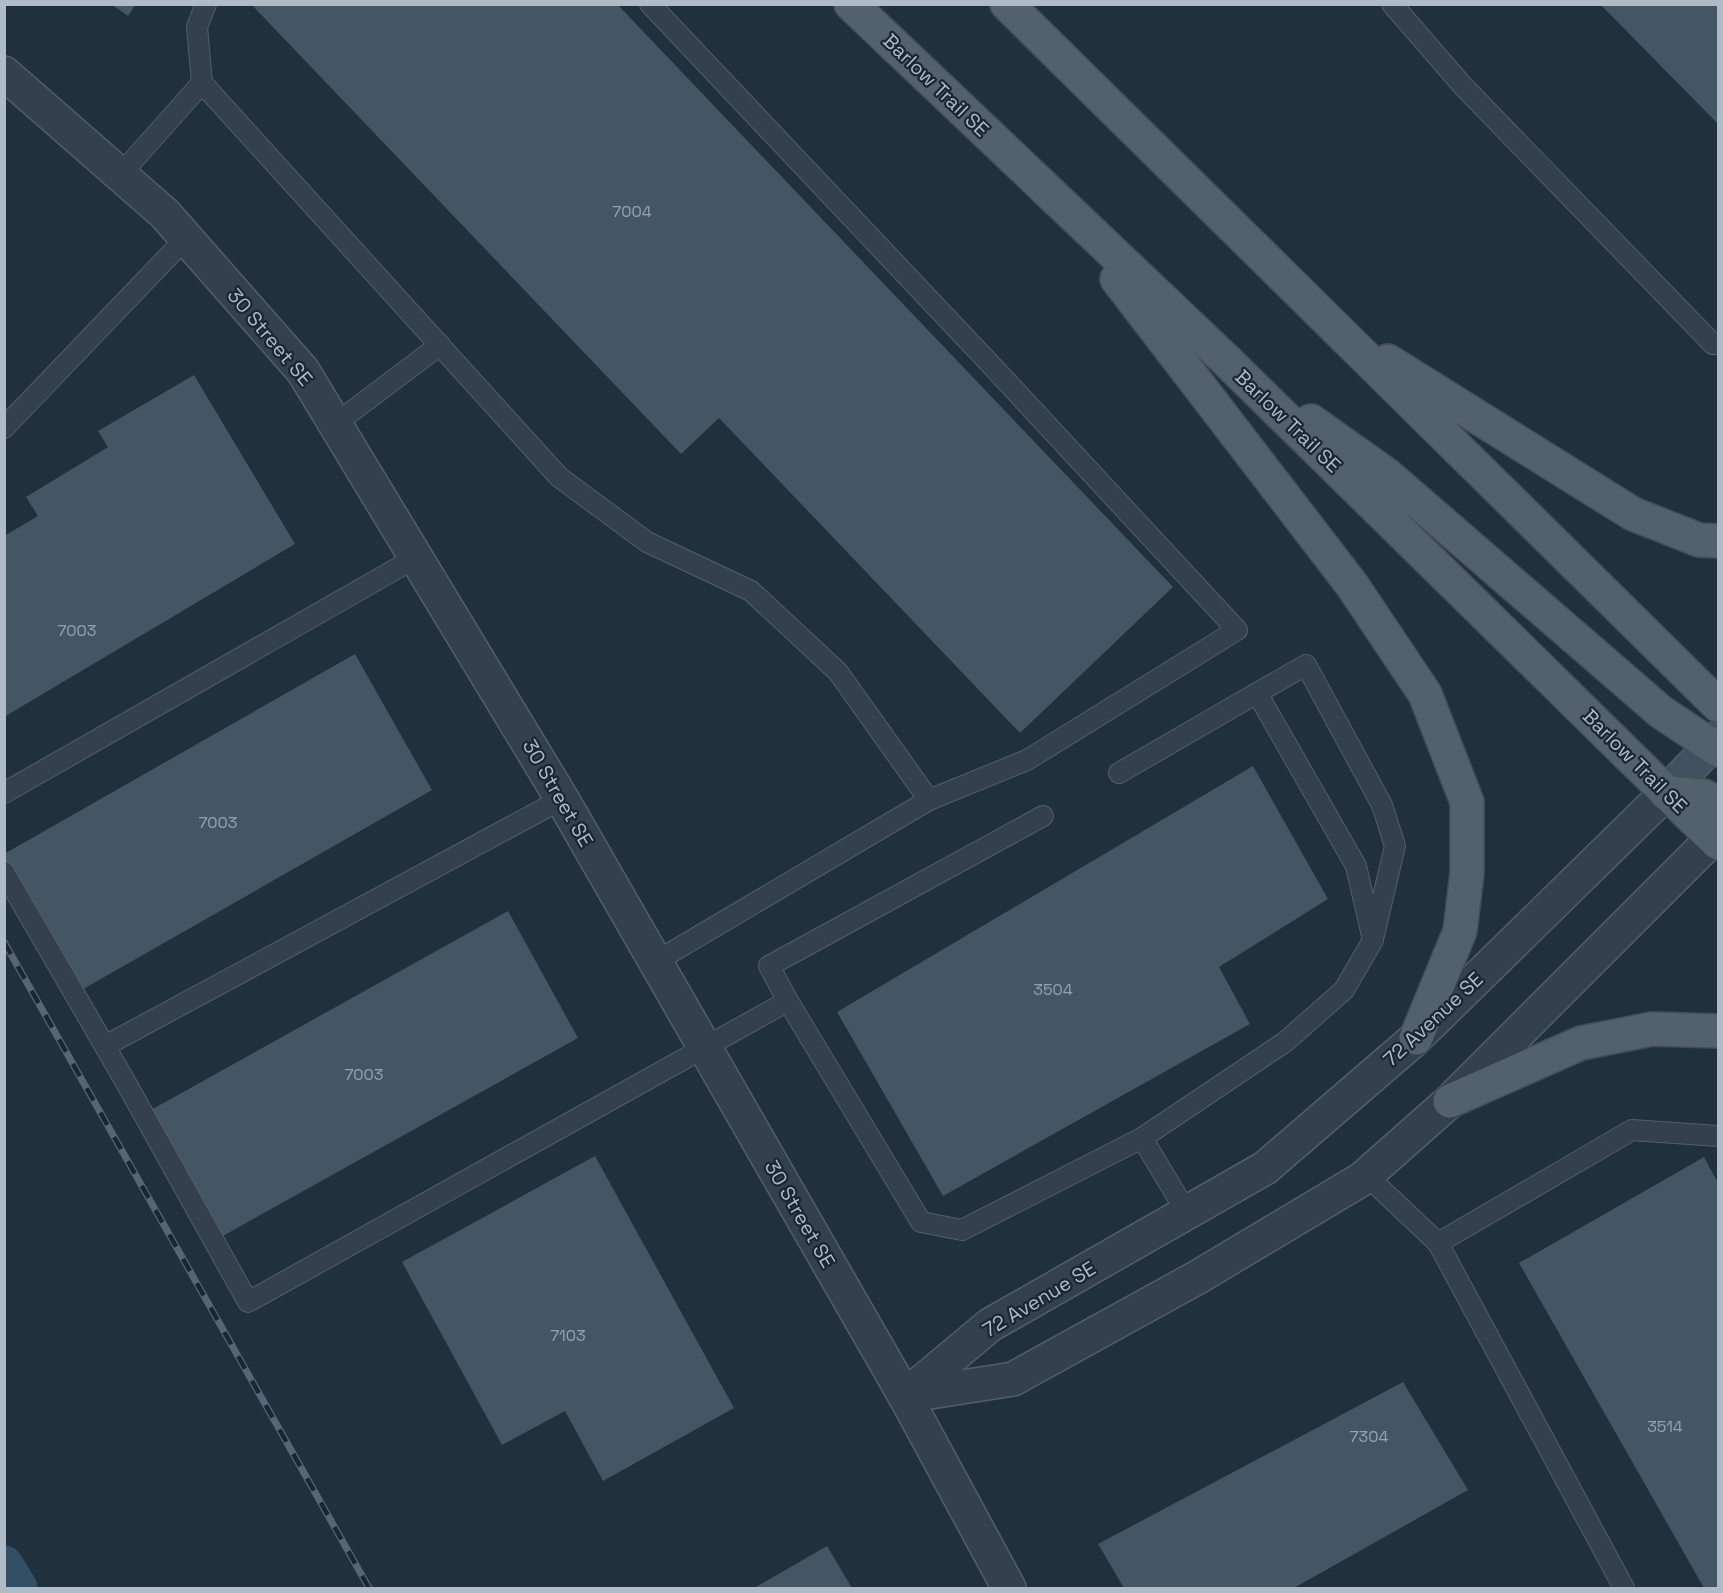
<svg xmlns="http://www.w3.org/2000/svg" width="1723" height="1593" viewBox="0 0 1723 1593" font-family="'Space Grotesk',sans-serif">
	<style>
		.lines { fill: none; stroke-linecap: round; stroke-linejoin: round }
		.canal { stroke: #334f65; stroke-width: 39 }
		.building { fill: #445663 }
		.lane-casing { stroke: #525f6a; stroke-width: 22 }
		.street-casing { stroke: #525f6a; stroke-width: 36 }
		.secondary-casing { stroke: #525f6a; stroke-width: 36 }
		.primary-casing { stroke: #414d58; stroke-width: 36 }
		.lane { stroke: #34414c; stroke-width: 20 }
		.street { stroke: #34414c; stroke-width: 33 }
		.secondary { stroke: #42515f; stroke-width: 33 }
		.primary { stroke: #52616c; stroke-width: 33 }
		.rail-casing { stroke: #566674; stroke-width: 7 }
		.rail { stroke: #1a2631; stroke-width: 4.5; stroke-dasharray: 14; stroke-linecap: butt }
		.labels { text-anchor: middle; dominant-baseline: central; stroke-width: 4.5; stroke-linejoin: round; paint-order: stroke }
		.number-label { font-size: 16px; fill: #94a2af }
		.street-label { font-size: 20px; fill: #afbcc8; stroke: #1a2631 }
	</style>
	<rect width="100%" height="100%" fill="#20303c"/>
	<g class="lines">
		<polyline class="canal" points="4,1565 18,1588"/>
	</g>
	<g class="building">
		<polygon points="111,4 136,4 128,16"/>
		<polygon points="251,4 617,4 1173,587 1020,733 719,418 681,454"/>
		<polygon points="1600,4 1718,4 1718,124"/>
		<polygon points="194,375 295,544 4,717 4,536 38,516 26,497 108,447 98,431"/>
		<polygon points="355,654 432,790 78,992 4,862 4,854"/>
		<polygon points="1253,766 1328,899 1219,967 1250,1024 943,1196 837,1012"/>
		<polygon points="508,911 578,1038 221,1237 151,1110"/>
		<polygon points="595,1156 734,1408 603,1481 565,1411 502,1445 402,1262"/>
		<polygon points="1704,1157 1718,1183 1718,1588 1704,1588 1519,1263"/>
		<polygon points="1403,1382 1468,1490 1294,1588 1124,1588 1098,1544"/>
		<polygon points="827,1546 852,1588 754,1588"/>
	</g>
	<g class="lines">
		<defs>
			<g id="lane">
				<polyline points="650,4 994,368 1237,630 1027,760 929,800"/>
				<polyline points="1392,4 1463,86 1713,344 1718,344"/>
				<polyline points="202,83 197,27 206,4"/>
				<polyline points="120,175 202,83 559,477 647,542 751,591 838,672 929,800 655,962"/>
				<polyline points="335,424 440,345"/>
				<polyline points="4,428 186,238"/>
				<polyline points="1257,693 1306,665 1382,805 1395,846 1374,935"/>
				<polyline points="1119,773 1257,693 1356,866 1373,940 1344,990 1285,1042 1142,1138 1187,1213"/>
				<polyline points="4,793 417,557"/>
				<polyline points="4,872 125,1081 248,1302 788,1001 921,1222 962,1230 1142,1138"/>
				<polyline points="788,1001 769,966 1043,816"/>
				<polyline points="105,1046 562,799"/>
				<polyline points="1366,1175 1438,1243"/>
				<polyline points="1624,1588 1438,1243 1632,1130 1718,1136"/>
			</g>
			<g id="street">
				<polyline points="4,73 165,214 303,371 562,799 905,1396 1009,1588"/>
				<polyline points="905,1396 1013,1379 1198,1277 1362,1179 1450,1101 1713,838"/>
				<polyline points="905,1396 990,1325 1265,1168 1416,1038 1666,793"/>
			</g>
			<polyline id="secondary" points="1666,793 1718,738"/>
			<g id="primary">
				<polyline points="851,4 1226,360 1718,843"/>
				<polyline points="1007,4 1718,705"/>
				<polyline points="1117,279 1352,585 1425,694 1467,802 1467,873 1460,931 1416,1038"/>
				<polyline points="1388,361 1633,514 1699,540 1718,541"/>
				<polyline points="1311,421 1387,475 1661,712 1718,750"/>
				<polyline points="1666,793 1704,796 1718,806"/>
				<polyline points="1450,1101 1581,1043 1652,1029 1718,1031"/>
			</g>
		</defs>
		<use href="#lane" class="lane-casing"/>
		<use href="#street" class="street-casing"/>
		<use href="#secondary" class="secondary-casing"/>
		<use href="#primary" class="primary-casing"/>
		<use href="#lane" class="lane"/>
		<use href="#street" class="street"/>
		<use href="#secondary" class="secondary"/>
		<use href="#primary" class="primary"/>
		<defs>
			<polyline id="rail" points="4,942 369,1588"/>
		</defs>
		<use href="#rail" class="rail-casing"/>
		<use href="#rail" class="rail"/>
	</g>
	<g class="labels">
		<g class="number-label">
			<text x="632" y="211">7004</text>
			<text x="77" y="630">7003</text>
			<text x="218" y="822">7003</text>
			<text x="1053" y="989">3504</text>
			<text x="364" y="1074">7003</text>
			<text x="568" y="1335">7103</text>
			<text x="1665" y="1426">3514</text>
			<text x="1369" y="1436">7304</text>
		</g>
		<g class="street-label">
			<text transform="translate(936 85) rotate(44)">Barlow Trail SE</text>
			<text transform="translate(270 337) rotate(50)">30 Street SE</text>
			<text transform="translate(1288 421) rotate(44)">Barlow Trail SE</text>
			<text transform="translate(1635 761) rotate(45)">Barlow Trail SE</text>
			<text transform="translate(558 793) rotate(60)">30 Street SE</text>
			<text transform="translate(1433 1019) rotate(-43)">72 Avenue SE</text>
			<text transform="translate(800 1214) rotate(60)">30 Street SE</text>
			<text transform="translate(1039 1299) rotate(-31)">72 Avenue SE</text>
		</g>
	</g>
	<rect width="1723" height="1593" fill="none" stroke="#afbcc8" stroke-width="12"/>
</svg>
